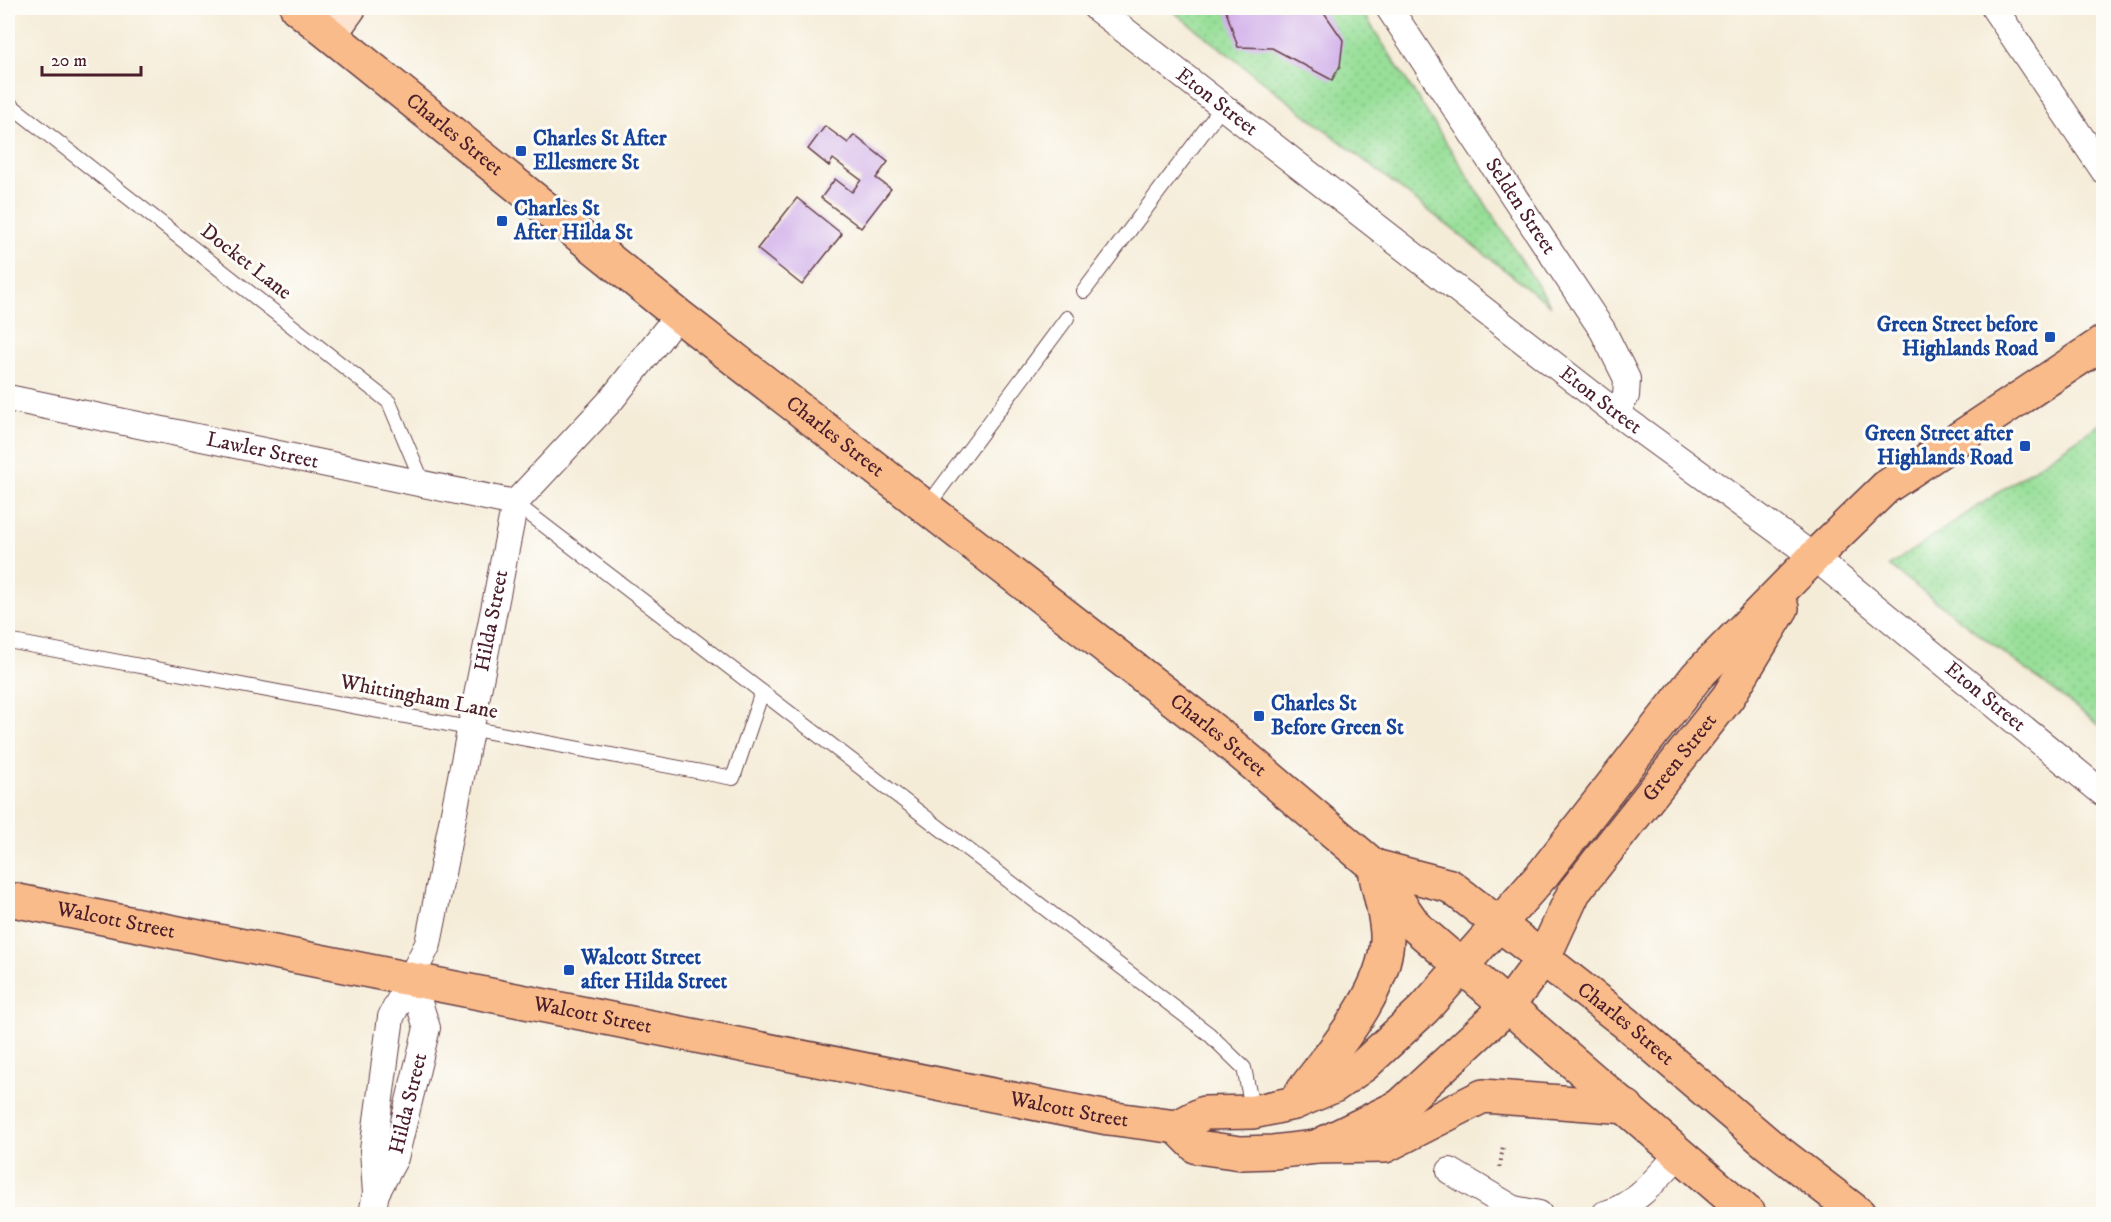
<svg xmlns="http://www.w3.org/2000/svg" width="2111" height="1222" viewBox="0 0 2111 1222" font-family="'IM FELL DW Pica',serif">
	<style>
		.park { fill: url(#park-dots); stroke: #717f62; stroke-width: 1.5 }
		.building { fill: #cface9 }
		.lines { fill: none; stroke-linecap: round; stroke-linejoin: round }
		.service-casing { stroke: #643e45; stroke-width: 16 }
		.minor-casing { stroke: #643e45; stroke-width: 28 }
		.secondary-casing { stroke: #643e45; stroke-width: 36 }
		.primary-casing { stroke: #643e45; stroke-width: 36 }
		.trunk-casing { stroke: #643e45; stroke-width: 36 }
		.path { stroke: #643e45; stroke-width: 4; stroke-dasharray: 1.5 4.5; stroke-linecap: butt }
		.service { stroke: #fff; stroke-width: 14 }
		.minor { stroke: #fff; stroke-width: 26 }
		.secondary { stroke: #fde4d1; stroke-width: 33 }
		.primary { stroke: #fabb8b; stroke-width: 33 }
		.trunk { stroke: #fabb8b; stroke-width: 33 }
		.transit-dot { fill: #1a4fb4; stroke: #fdfcf7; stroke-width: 2 }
		.labels { text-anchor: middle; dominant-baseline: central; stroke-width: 6; stroke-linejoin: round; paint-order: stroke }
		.street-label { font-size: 21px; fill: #4a1f2b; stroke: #fdfcf7 }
		.transit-label { font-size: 21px; font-weight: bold; fill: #164399; stroke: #fdfcf7; text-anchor: start }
	</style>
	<defs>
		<pattern id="park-dots" width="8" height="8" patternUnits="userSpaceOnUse" patternTransform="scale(1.5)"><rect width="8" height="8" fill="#98df99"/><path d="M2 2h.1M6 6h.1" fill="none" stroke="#84bf84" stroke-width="1.8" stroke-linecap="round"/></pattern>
	</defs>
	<rect width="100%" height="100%" fill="#fdfcf7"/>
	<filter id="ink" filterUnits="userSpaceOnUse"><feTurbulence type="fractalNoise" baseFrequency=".0167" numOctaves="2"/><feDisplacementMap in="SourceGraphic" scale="12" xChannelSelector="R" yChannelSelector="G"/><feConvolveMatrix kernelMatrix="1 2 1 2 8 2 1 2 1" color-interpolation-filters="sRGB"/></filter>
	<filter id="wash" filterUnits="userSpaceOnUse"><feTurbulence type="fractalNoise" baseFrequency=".008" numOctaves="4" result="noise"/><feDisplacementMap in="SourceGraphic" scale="24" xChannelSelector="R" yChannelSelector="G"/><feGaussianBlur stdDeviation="1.35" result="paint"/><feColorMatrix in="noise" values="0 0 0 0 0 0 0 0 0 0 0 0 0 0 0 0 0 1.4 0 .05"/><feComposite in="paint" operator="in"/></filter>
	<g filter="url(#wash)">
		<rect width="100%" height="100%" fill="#f5ecd8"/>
		<g class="park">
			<polygon points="1169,8 1360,8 1551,306"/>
			<polygon points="2103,422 2103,728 1889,566"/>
		</g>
		<g id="blocks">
			<g class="building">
				<polygon points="1225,8 1321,8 1343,40 1340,66 1332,80 1272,48 1238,47"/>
				<polygon points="825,126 848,143 854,135 888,162 876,178 891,189 861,228 821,198 835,179 852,192 861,180 833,159 829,166 808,149"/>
				<polygon points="797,198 842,234 802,285 757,249"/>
			</g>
		</g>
	</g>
	<g filter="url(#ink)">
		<use href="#blocks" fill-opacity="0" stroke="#643e45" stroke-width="1.5"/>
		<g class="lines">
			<defs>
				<g id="service">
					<polyline points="8,103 389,402 423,483"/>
					<polyline points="1084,291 1223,106"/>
					<polyline points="515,503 1209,1034 1244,1068 1253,1112"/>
					<polyline points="926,508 1067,318"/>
					<polyline points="8,641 733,778 762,692"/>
				</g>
				<g id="minor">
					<path id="s1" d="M1096,8L1615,412L1814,557L2104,794"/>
					<path id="s2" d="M1389,8L1603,331L1627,379L1626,396L1615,412"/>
					<polyline points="1994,8 2104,171"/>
					<path id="s3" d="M8,398L515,503"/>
					<polyline points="1450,1171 1514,1209 1539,1214"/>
					<path id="s4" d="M376,1193L395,1158L427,1028L411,977"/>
					<path id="s5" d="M372,1214L376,1193L373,1150L391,1017L428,944L515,503L612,399L678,315"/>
					<path d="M1605,1214C1634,1207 1658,1177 1678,1155"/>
				</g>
				<polyline id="secondary" points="331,33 349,8"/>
				<g id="primary">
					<path id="s6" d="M8,899L1108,1118L1177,1127L1204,1113L1253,1112L1294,1103L1334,1086L1364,1065L1424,1009L1543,874L1697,676L1814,557L1886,487L2104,342"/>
					<path id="s7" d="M1177,1127L1197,1147L1241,1153L1273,1152L1316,1147L1400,1106L1507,1007L1544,957L1574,892L1728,697L1782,608"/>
				</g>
				<g id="trunk">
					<path id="s8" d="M297,8L678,315L1218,734L1374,866L1416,927L1749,1214"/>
					<path id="s9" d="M1374,866L1450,886L1626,1023L1768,1144L1859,1214"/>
					<path d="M1294,1103C1327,1057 1384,997 1387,940C1388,920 1380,896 1376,876"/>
					<polyline points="1316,1147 1385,1146 1483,1096 1627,1107"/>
				</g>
			</defs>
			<use href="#service" class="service-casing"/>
			<use href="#minor" class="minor-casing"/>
			<use href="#secondary" class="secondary-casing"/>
			<use href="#primary" class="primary-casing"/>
			<use href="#trunk" class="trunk-casing"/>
			<polyline class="path" points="1500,1167 1503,1145"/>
			<use href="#service" class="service"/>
			<use href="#minor" class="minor"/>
			<use href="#secondary" class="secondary"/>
			<use href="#primary" class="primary"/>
			<use href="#trunk" class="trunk"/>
		</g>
	</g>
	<g class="transit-dot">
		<rect x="515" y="145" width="12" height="12" rx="3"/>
		<rect x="496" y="215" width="12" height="12" rx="3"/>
		<rect x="2044" y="331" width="12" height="12" rx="3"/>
		<rect x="2019" y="440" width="12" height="12" rx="3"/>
		<rect x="1253" y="710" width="12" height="12" rx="3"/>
		<rect x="563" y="964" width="12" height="12" rx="3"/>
	</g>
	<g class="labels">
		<g class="street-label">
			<text stroke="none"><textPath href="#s1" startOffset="153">Eton Street</textPath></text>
			<text stroke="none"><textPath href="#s8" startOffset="202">Charles Street</textPath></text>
			<text stroke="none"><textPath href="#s2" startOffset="238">Selden Street</textPath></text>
			<text transform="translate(246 262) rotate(38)">Docket Lane</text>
			<text stroke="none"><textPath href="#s1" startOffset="639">Eton Street</textPath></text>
			<text stroke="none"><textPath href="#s8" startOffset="688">Charles Street</textPath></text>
			<text stroke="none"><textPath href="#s3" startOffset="260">Lawler Street</textPath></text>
			<text stroke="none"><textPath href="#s5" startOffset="610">Hilda Street</textPath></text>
			<text transform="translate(419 697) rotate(11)">Whittingham Lane</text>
			<text stroke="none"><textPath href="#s1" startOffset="1125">Eton Street</textPath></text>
			<text stroke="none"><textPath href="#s8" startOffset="1174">Charles Street</textPath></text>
			<text stroke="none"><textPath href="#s7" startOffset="692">Green Street</textPath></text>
			<text stroke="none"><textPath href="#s6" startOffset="110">Walcott Street</textPath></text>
			<text stroke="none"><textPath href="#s6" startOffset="596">Walcott Street</textPath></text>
			<text stroke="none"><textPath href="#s9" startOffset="302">Charles Street</textPath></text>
			<text stroke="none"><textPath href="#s4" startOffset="96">Hilda Street</textPath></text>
			<text stroke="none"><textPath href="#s6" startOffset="1082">Walcott Street</textPath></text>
		</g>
		<g class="transit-label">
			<text x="533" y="139">Charles St After<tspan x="533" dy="24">Ellesmere St</tspan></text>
			<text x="514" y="209">Charles St<tspan x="514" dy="24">After Hilda St</tspan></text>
			<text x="2038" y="325" text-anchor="end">Green Street before<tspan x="2038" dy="24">Highlands Road</tspan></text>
			<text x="2013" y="434" text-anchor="end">Green Street after<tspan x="2013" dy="24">Highlands Road</tspan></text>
			<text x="1271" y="704">Charles St<tspan x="1271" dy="24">Before Green St</tspan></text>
			<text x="581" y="958">Walcott Street<tspan x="581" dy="24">after Hilda Street</tspan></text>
		</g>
	</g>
	<rect width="2111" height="1222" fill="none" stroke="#fdfcf7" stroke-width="30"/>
	<path d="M42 66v9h99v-9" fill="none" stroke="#4a1f2b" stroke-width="3"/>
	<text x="51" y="66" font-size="18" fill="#4a1f2b" stroke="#fdfcf7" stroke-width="4.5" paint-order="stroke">20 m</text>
</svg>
